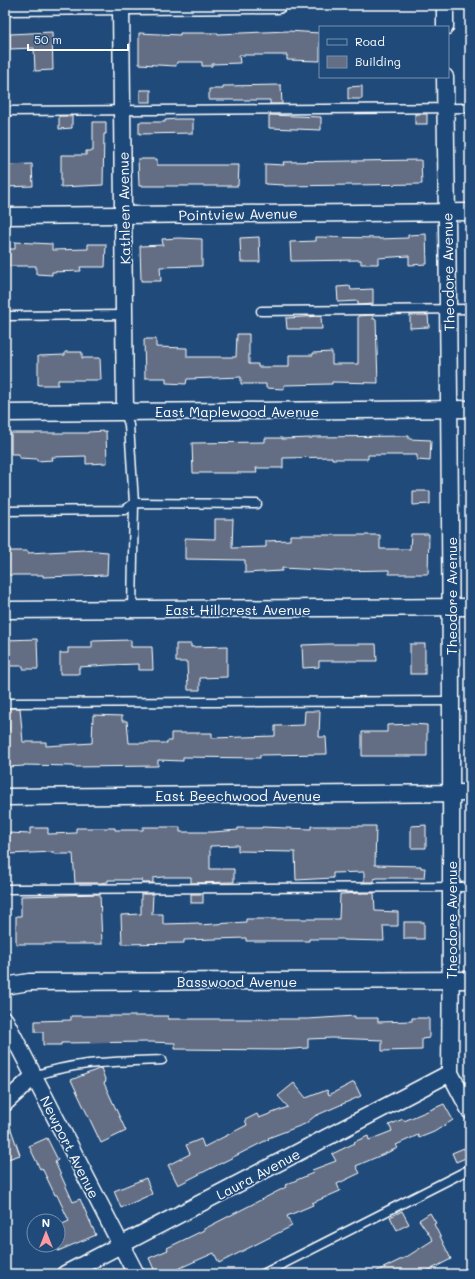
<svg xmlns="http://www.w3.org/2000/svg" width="475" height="1279" viewBox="0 0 475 1279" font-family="Mali,sans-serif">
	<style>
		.building { fill: #646e84; stroke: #fff }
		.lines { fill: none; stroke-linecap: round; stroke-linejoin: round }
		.lane-casing { stroke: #fff; stroke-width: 11 }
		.street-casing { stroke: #fff; stroke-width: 19 }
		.lane { stroke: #1f4a7a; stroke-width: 8 }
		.street { stroke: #1f4a7a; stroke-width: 16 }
		.labels { text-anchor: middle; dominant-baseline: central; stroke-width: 3.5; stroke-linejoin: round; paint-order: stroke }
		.street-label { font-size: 14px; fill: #fff; stroke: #1f4a7a }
	</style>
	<rect width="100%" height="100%" fill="#1f4a7a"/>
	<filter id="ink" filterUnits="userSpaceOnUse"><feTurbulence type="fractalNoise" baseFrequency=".025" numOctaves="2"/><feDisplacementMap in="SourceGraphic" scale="8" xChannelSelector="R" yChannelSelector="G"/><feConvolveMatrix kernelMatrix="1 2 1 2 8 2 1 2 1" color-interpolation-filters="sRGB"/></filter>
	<g filter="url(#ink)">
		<g class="building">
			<polygon points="288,31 320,33 320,61 287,60 287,55 239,55 240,63 212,64 212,66 202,66 202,62 177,62 176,66 139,64 139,33 180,35 180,33 218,33 218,34"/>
			<polygon points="52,32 53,70 35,71 34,48 10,49 10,34"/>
			<polygon points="281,85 282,104 270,104 270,100 209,100 209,89 223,89 223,86"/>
			<polygon points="362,86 362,99 348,99 348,87"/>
			<rect x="140" y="90" width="11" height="12"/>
			<rect x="415" y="114" width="12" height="10"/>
			<polygon points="269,115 321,117 321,130 269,128"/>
			<polygon points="59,116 72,116 72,128 59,129"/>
			<polygon points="177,119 193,119 193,133 139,134 139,122 165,122 165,120"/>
			<polygon points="93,122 106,122 106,134 104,134 103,185 61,187 61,155 86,155 86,151 93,151"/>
			<polygon points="138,159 157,159 157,165 239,165 238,186 139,186"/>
			<polygon points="421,160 422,184 284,186 284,185 265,184 265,164 284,165 283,162"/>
			<polygon points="32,164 33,186 5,187 5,165"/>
			<polygon points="426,234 427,264 409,265 409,256 378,258 378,264 361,264 361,260 291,261 290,242 316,241 316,237 379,238 379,239 408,238 408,235"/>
			<polygon points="259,237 260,262 241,262 240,238"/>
			<polygon points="179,238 202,239 202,266 160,267 161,281 141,281 140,246 163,245 162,239"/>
			<polygon points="15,242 52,244 52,250 88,249 88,244 106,244 105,267 80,267 81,271 52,272 52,275 36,274 36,266 5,266 5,249 15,249"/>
			<polygon points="350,286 351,290 373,289 373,304 358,305 358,301 338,302 337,287"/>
			<polygon points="373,315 373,319 376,319 378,383 332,382 332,384 284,385 284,389 266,388 266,384 241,384 241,377 187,379 186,384 166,383 166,378 145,378 144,339 156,339 156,347 187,348 187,357 236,357 237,334 249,334 249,364 258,364 258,367 289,367 289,355 313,355 313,353 332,352 332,364 358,364 358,316"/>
			<polygon points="410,315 428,315 429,327 410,328"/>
			<polygon points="321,316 322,329 287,329 286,318"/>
			<polygon points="65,352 82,352 82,358 100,358 101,380 58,380 58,385 38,385 38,356 65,355"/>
			<polygon points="106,431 107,463 86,464 86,456 52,457 53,460 37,461 37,459 19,458 19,454 11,454 11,433 88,433 88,432"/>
			<polygon points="409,436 409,439 431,440 430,461 417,460 417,455 368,455 368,459 332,459 332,457 283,458 283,468 256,468 257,473 193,473 192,443 265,442 265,438 282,438 282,439 312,438 312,437"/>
			<polygon points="413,491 430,491 430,504 413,505"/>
			<polygon points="215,519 233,519 232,548 266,547 266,541 290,540 290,535 380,535 380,549 410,549 411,534 429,534 428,574 389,574 389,570 338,571 282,568 282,571 245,573 245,560 185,559 185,538 215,539"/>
			<polygon points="84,550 108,552 107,575 43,577 43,575 5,575 5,551 28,551 28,553"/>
			<polygon points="37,639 38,669 23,669 23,666 5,666 5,640"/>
			<polygon points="131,640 131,647 152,647 153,670 139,670 139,664 109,665 79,667 79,674 60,674 60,653 68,653 68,648 92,648 92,641"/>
			<polygon points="176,644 191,644 191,647 227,646 227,677 200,678 200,690 188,690 187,662 176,662"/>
			<polygon points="328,644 376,644 377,661 319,661 319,667 303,668 302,645"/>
			<rect x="410" y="644" width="15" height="30"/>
			<polygon points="8,708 20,708 23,742 46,742 46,746 92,743 93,715 122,716 122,721 127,721 129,743 167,743 167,741 171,741 171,733 212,733 212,738 275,736 275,726 304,725 305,711 320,711 319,737 326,737 327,754 260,755 260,758 183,757 183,761 158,760 158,766 73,767 73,766 24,765 24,766 7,767 6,730 9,730"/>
			<polygon points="412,724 427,725 427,756 362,756 362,732 387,732 387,725"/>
			<polygon points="426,825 426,848 411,848 411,826"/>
			<polygon points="311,826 376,826 375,865 421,866 421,868 425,868 424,878 377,878 374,879 374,882 364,882 364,872 333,873 333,878 296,880 295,852 238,851 238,845 210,846 210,869 234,869 234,882 191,883 191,877 163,877 153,878 153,883 142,883 142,880 108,880 108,882 100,883 75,883 73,854 54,854 54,852 8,854 9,833 30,834 30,828 48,828 48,834 76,833 76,828 115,828 115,830 143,830 143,827 180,827 180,832 213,832 238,830 238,828 262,828 262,827 311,829"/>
			<polygon points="364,893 374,893 375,911 398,912 398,926 383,926 384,941 343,940 343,939 309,939 309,941 246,941 246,938 184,940 184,943 122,944 121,915 141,914 141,894 153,894 152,914 163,914 163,924 199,923 199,925 246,922 246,919 339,919 340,894"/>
			<polygon points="100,894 102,944 16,944 16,916 21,916 21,896"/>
			<rect x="191" y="894" width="12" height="9"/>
			<rect x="404" y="922" width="20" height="17"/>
			<polygon points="71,1016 168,1016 168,1019 308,1019 355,1016 355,1018 378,1018 378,1022 412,1021 412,1018 429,1018 429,1038 422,1039 422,1050 382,1051 382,1040 332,1038 308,1039 308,1048 279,1050 175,1049 175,1043 151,1042 61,1043 61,1045 43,1045 43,1032 35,1032 35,1021 71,1020"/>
			<polygon points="101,1068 106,1082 104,1083 126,1131 101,1143 71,1080"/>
			<polygon points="354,1082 361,1096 315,1116 305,1124 268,1138 269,1139 178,1185 168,1165 190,1154 186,1145 201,1139 204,1147 247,1125 245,1120 257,1114 259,1118 288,1107 278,1096 294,1083 306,1098 327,1090 329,1095"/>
			<polygon points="444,1104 453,1120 434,1132 419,1138 418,1135 396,1145 398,1148 356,1166 360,1173 337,1184 340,1191 312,1203 313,1205 287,1216 292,1226 219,1263 214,1253 166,1274 156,1274 149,1258 168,1250 167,1248 204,1230 204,1229 286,1187 285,1185 313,1173 312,1170 336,1161 332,1154 355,1143 354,1142 368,1136 369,1140 392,1131 389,1125 403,1119 404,1121"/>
			<polygon points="7,1118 20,1155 5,1160 5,1119"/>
			<polygon points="47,1138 58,1160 55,1162 73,1202 80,1199 96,1235 58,1251 58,1226 69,1221 57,1195 55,1195 42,1168 40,1169 29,1146"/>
			<polygon points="464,1148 468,1157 456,1162 452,1153"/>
			<polygon points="146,1178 152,1194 121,1208 114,1191"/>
			<polygon points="402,1211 409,1224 397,1230 390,1217"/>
			<polygon points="430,1213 436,1223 434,1224 451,1259 422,1274 371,1274 408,1256 433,1240 419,1220"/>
		</g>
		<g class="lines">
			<defs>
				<g id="lane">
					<polyline points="5,111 470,108"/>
					<polyline points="261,311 470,309"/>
					<polyline points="5,316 125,315"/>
					<polyline points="5,511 125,510 134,503 129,425 125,412"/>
					<polyline points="132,609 134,503 257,504"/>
					<polyline points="5,703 451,701"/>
					<polyline points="5,889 470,887"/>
					<path d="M34,1076C78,1061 116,1062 162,1060"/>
					<polyline points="263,1274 470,1169"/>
				</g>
				<g id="street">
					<polyline points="121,5 125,412"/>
					<polyline points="445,5 445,27"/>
					<polyline points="5,7 278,5"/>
					<path d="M445,77C450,409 453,741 450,1073L470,1111"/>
					<polyline points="5,216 470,212"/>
					<polyline points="5,413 470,409"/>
					<polyline points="5,610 470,607"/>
					<polyline points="5,797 470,793"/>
					<polyline points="5,986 29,982 470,980"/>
					<polyline points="5,1020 136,1274"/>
					<polyline points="5,1103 34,1076"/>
					<polyline points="65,1274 450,1073"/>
				</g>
			</defs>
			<use href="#lane" class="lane-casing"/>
			<use href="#street" class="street-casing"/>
			<use href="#lane" class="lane"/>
			<use href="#street" class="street"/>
		</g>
	</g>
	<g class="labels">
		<g class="street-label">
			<text transform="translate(124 208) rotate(-91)">Kathleen Avenue</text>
			<text transform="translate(238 214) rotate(-1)">Pointview Avenue</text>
			<text transform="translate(448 272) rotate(-91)">Theodore Avenue</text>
			<text x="237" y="411">East Maplewood Avenue</text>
			<text transform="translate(451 596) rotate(-90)">Theodore Avenue</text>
			<text x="238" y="609">East Hillcrest Avenue</text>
			<text x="238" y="795">East Beechwood Avenue</text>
			<text transform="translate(451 920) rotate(-90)">Theodore Avenue</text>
			<text x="237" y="981">Basswood Avenue</text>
			<text transform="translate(70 1147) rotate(63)">Newport Avenue</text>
			<text transform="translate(258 1174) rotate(-28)">Laura Avenue</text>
		</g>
	</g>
	<rect width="475" height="1279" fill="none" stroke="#1f4a7a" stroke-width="20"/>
	<rect x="10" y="10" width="455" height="1259" fill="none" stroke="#fff" stroke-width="1.5" filter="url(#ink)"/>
	<rect x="319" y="26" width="130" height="52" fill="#1f4a7a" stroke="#7992af"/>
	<rect x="327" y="39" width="20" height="6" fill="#1f4a7a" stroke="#7992af"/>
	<text x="355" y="46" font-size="12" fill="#ffffff">Road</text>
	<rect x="327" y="56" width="20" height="12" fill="#646e84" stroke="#7992af"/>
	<text x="355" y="66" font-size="12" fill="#ffffff">Building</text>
	<g transform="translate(46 1233)"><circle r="19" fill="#1f4a7a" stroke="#7992af"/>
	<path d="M0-3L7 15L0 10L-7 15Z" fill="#ff9aa2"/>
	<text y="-6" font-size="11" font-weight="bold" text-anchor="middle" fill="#ffffff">N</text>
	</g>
	<path d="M28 44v6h100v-6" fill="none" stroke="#ffffff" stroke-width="2"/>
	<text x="34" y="44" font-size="12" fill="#ffffff" stroke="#1f4a7a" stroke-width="3" paint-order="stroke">50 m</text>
</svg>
